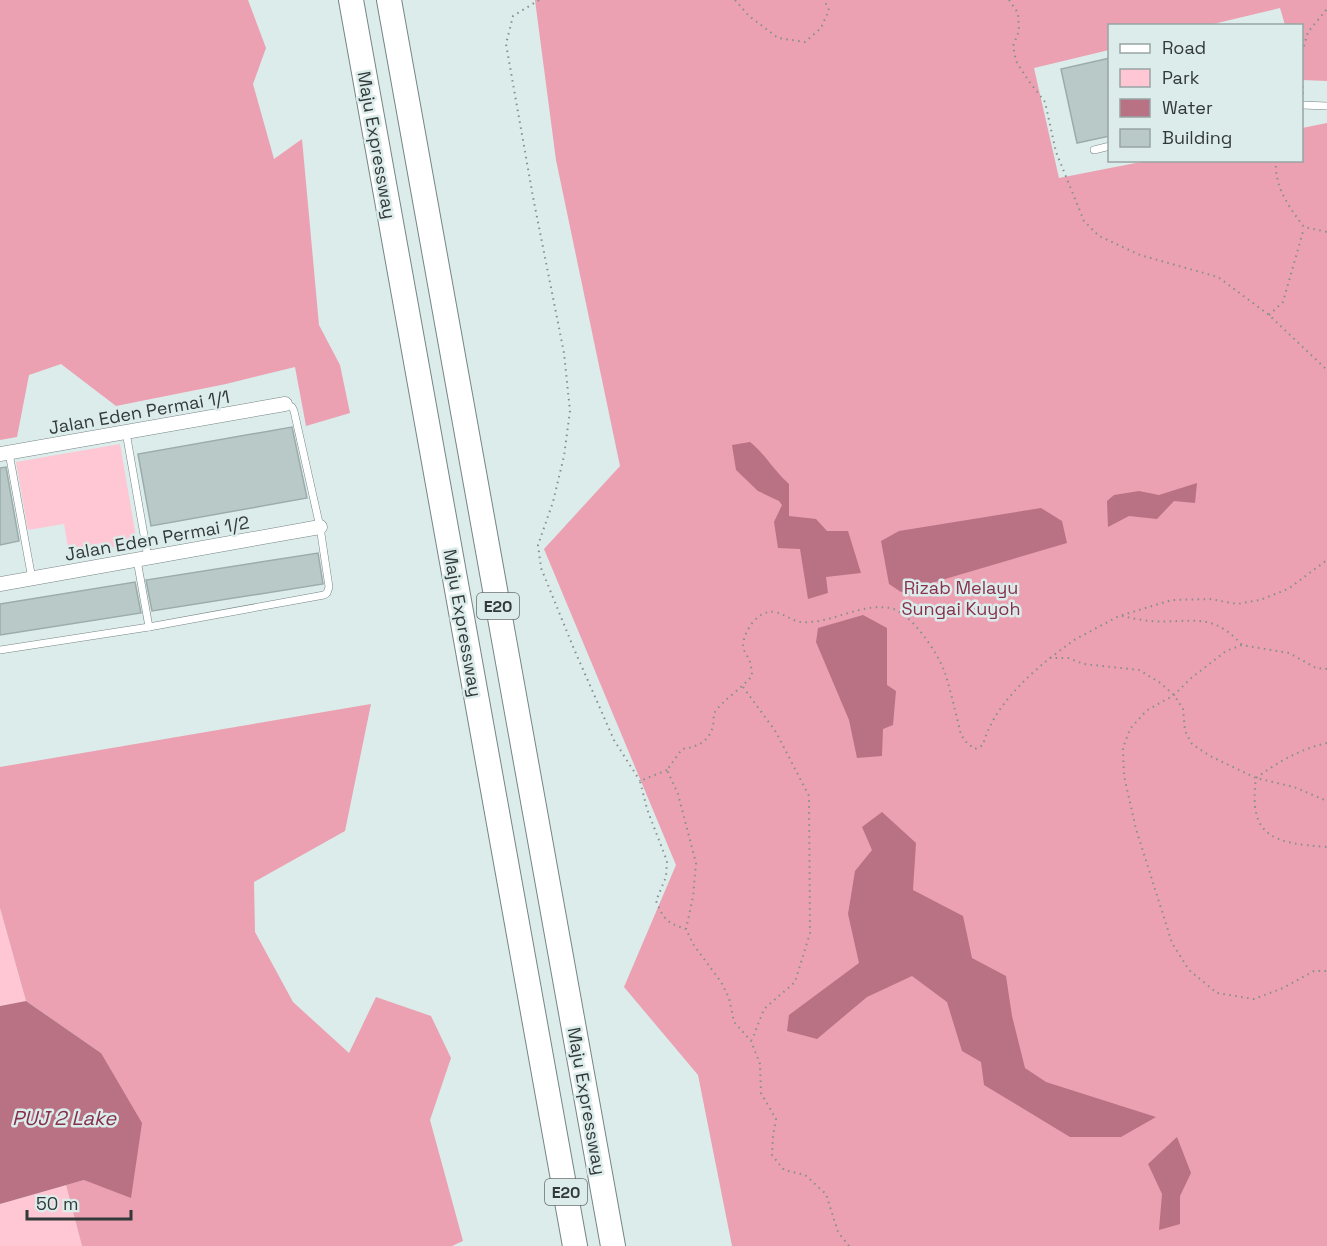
<svg xmlns="http://www.w3.org/2000/svg" width="1327" height="1246" viewBox="0 0 1327 1246" font-family="'Space Grotesk',sans-serif">
	<style>
		.green { fill: #ffc7d3 }
		.forest { fill: #eba1b2 }
		.water { fill: #b87283 }
		.building { fill: #b9c9c8; stroke: #9cacab; stroke-width: 1.5 }
		.lines { fill: none; stroke-linecap: round; stroke-linejoin: round }
		.lane-casing { stroke: #768584; stroke-width: 8 }
		.street-casing { stroke: #768584; stroke-width: 15 }
		.highway-casing { stroke: #768584; stroke-width: 26 }
		.path { stroke: #848f8e; stroke-width: 2; stroke-dasharray: 1.5 4.5; stroke-linecap: butt }
		.lane { stroke: #fff; stroke-width: 7 }
		.street { stroke: #fff; stroke-width: 14 }
		.highway { stroke: #fff; stroke-width: 24 }
		.labels { text-anchor: middle; dominant-baseline: central; stroke-width: 5; stroke-linejoin: round; paint-order: stroke }
		.shield { fill: #dbeceb; stroke: #656f6e; stroke-width: 1.5 }
		.shield-label { font-size: 16px; font-weight: bold; fill: #333939 }
		.street-label { font-size: 18px; fill: #333939; stroke: #dbeceb }
		.park-label { font-size: 18px; fill: #88314c; stroke: #dbeceb }
		.water-label { font-size: 20px; font-style: italic; fill: #86304b; stroke: #dbeceb }
	</style>
	<rect width="100%" height="100%" fill="#dbeceb"/>
	<g class="green">
		<polygon points="120,444 137,543 69,554 64,524 28,530 16,462"/>
		<polygon points="0,908 26,1001 0,1006"/>
		<polygon points="66,1185 82,1246 0,1246 0,1204"/>
	</g>
	<g class="forest">
		<polygon points="0,0 248,0 266,48 253,84 274,159 302,139 319,325 340,365 350,413 306,426 295,367 226,384 116,406 61,364 29,375 17,437 0,440"/>
		<polygon points="535,0 1327,0 1327,81 1302,80 1302,26 1285,25 1280,8 1209,25 1110,26 1109,50 1034,68 1059,178 1146,161 1302,160 1302,128 1327,123 1327,1246 732,1246 698,1075 624,987 676,865 544,549 620,466 556,160"/>
		<polygon points="371,704 345,831 254,882 255,932 293,1002 349,1053 376,997 431,1016 451,1058 430,1120 463,1241 452,1246 82,1246 66,1185 84,1180 101,1053 26,1001 0,908 0,767"/>
	</g>
	<g class="water">
		<path d="M750,442C766,455 774,471 789,484V516L816,519L827,531H848L861,573L826,577L828,593L808,599L800,549L778,548L774,522L782,505L779,501L758,491L736,470L732,445Z"/>
		<polygon points="1197,483 1195,503 1174,501 1157,519 1129,516 1108,527 1107,501 1114,495 1139,491 1159,495"/>
		<polygon points="1041,508 1062,521 1067,543 901,592 889,584 881,541 899,531"/>
		<polygon points="863,615 887,628 887,685 896,691 893,725 883,729 882,756 857,758 849,720 816,642 818,628"/>
		<polygon points="882,812 916,843 913,890 963,916 972,958 1006,976 1012,1016 1025,1068 1046,1082 1156,1117 1121,1137 1070,1137 984,1085 981,1062 962,1051 947,1002 912,976 867,997 817,1039 787,1031 789,1015 859,963 848,914 855,871 872,850 862,827"/>
		<polygon points="26,1001 101,1053 142,1123 131,1198 84,1180 0,1204 0,1006"/>
		<polygon points="1177,1137 1191,1173 1180,1196 1180,1224 1159,1230 1162,1194 1148,1164"/>
	</g>
	<g class="building">
		<polygon points="1110,58 1110,136 1077,143 1061,69"/>
		<polygon points="292,427 307,498 151,526 138,454"/>
		<polygon points="6,467 19,541 0,545 0,468"/>
		<polygon points="318,553 323,584 152,611 146,580"/>
		<polygon points="135,582 141,613 0,635 0,604"/>
	</g>
	<g class="lines">
		<defs>
			<g id="lane">
				<polyline points="1302,105 1327,106"/>
				<polyline points="1094,150 1110,146"/>
				<polyline points="126,432 148,558"/>
				<polyline points="9,453 32,579"/>
				<polyline points="137,560 149,627"/>
				<polyline points="0,650 149,627 324,595 327,593 329,587 320,527 294,411 292,407 285,404"/>
			</g>
			<g id="street">
				<polyline points="0,454 285,404"/>
				<polyline points="0,584 320,527"/>
			</g>
			<g id="highway">
				<polyline points="351,0 575,1246"/>
				<polyline points="389,0 613,1246"/>
			</g>
		</defs>
		<use href="#lane" class="lane-casing"/>
		<use href="#street" class="street-casing"/>
		<use href="#highway" class="highway-casing"/>
		<g class="path">
			<polyline points="539,0 513,16 506,44 533,197 564,353 570,411 564,456 553,502 538,545 541,568 574,649 614,740 640,781"/>
			<polyline points="735,0 749,16 778,38 805,42 821,28 829,10 824,0"/>
			<polyline points="1009,0 1018,13 1019,31 1013,46 1016,61 1028,80 1045,102 1056,152 1084,221 1099,236 1140,255 1218,277 1269,315 1327,370"/>
			<polyline points="1302,52 1308,32 1327,9"/>
			<polyline points="1302,80 1303,95"/>
			<path d="M1276,160C1274,187 1289,207 1304,227L1327,232"/>
			<polyline points="1269,315 1283,302 1304,228"/>
			<path d="M1122,616C1131,618 1141,620 1150,621C1190,624 1211,610 1242,645"/>
			<polyline points="1050,658 1074,640 1119,616 1172,600 1210,599 1237,604 1260,600 1288,589 1327,560"/>
			<polyline points="1327,669 1316,668 1289,653 1242,645 1226,651 1190,679 1174,695 1146,711 1130,729 1123,748 1124,776 1136,829 1172,943 1189,970 1217,993 1254,999 1283,988 1314,971 1327,971"/>
			<polyline points="743,687 776,732 809,796 810,933 795,982 764,1009 752,1040"/>
			<path d="M1327,743C1300,749 1278,762 1256,778C1248,838 1274,843 1327,847"/>
			<path d="M667,770L640,781L647,809L667,861L666,877L656,901C664,920 667,923 686,929"/>
			<path d="M849,1246L838,1232L826,1194L805,1175L784,1170L772,1155L773,1136L776,1119L761,1093L760,1064L751,1041L734,1022L729,998L721,982L693,944L686,929L693,897L696,863L678,794L667,770L682,749C697,747 709,742 713,726C714,721 713,715 715,712C721,702 743,687 752,676C752,671 751,666 750,662C748,656 743,651 743,645C744,631 758,609 775,612C788,615 794,624 809,622C836,621 862,603 890,608C911,612 938,653 945,673C951,692 956,714 961,735L967,743L975,749L983,745C992,710 1023,680 1050,658H1068L1084,664L1139,670L1159,682L1174,695L1183,709L1185,731L1192,744L1210,756L1256,778L1294,787L1327,801"/>
		</g>
		<use href="#lane" class="lane"/>
		<use href="#street" class="street"/>
		<use href="#highway" class="highway"/>
	</g>
	<g class="labels">
		<g class="shield">
			<rect x="477" y="593" width="42" height="26" rx="4.5"/>
			<rect x="545" y="1179" width="42" height="26" rx="4.5"/>
		</g>
		<g class="shield-label">
			<text x="498" y="606">E20</text>
			<text x="566" y="1192">E20</text>
		</g>
		<g class="street-label">
			<text transform="translate(377 145) rotate(80)">Maju Expressway</text>
			<text transform="translate(139 412) rotate(-10)">Jalan Eden Permai 1/1</text>
			<text transform="translate(157 538) rotate(-10)">Jalan Eden Permai 1/2</text>
			<text transform="translate(463 623) rotate(80)">Maju Expressway</text>
			<text transform="translate(587 1101) rotate(80)">Maju Expressway</text>
		</g>
		<g class="park-label">
			<text x="961" y="587">Rizab Melayu<tspan x="961" dy="21">Sungai Kuyoh</tspan></text>
		</g>
		<g class="water-label">
			<text x="64" y="1118">PUJ 2 Lake</text>
		</g>
	</g>
	<rect x="1108" y="24" width="195" height="138" fill="#dbeceb" stroke="#98a4a4" stroke-width="1.5"/>
	<rect x="1120" y="44" width="30" height="9" fill="#ffffff" stroke="#98a4a4" stroke-width="1.5"/>
	<text x="1162" y="54" font-size="18" fill="#333939">Road</text>
	<rect x="1120" y="69" width="30" height="18" fill="#ffc7d3" stroke="#98a4a4" stroke-width="1.5"/>
	<text x="1162" y="84" font-size="18" fill="#333939">Park</text>
	<rect x="1120" y="99" width="30" height="18" fill="#b87283" stroke="#98a4a4" stroke-width="1.5"/>
	<text x="1162" y="114" font-size="18" fill="#333939">Water</text>
	<rect x="1120" y="129" width="30" height="18" fill="#b9c9c8" stroke="#98a4a4" stroke-width="1.5"/>
	<text x="1162" y="144" font-size="18" fill="#333939">Building</text>
	<path d="M27 1210v9h104v-9" fill="none" stroke="#333939" stroke-width="3"/>
	<text x="36" y="1210" font-size="18" fill="#333939" stroke="#dbeceb" stroke-width="4.5" paint-order="stroke">50 m</text>
</svg>
